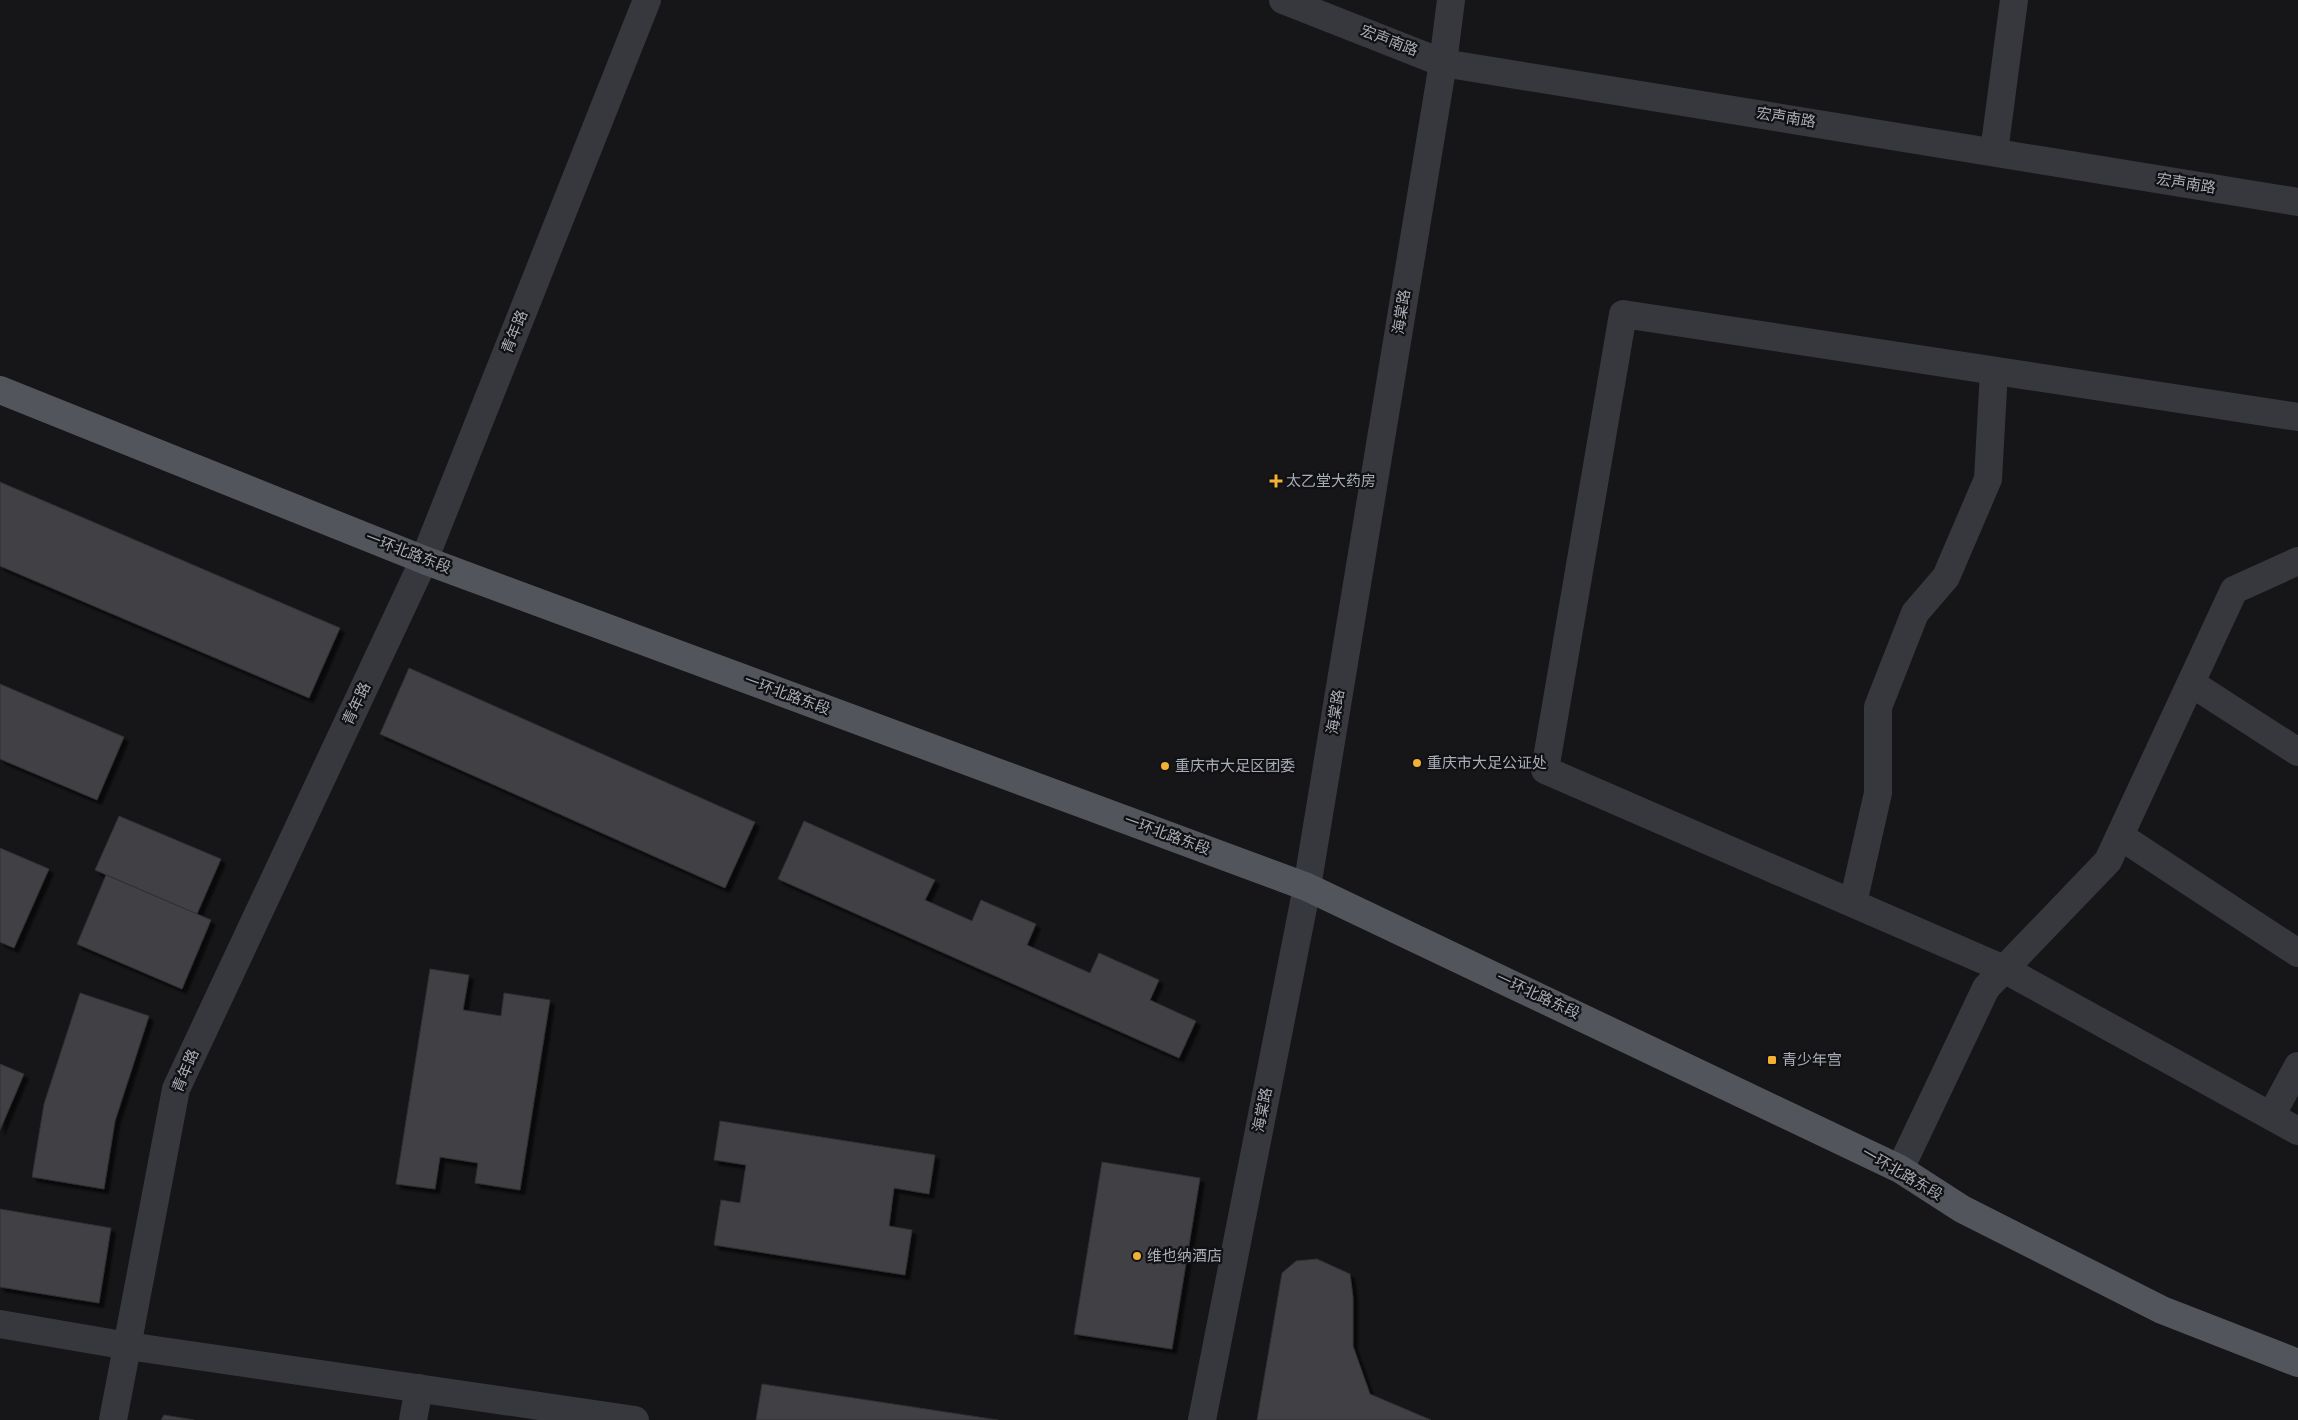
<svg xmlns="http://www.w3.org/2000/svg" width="2298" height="1420" viewBox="0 0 2298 1420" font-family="'Source Sans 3','Noto Sans SC',sans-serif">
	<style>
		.building { fill: #404145; stroke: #303034; filter: url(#shadow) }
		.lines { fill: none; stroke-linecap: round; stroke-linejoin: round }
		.minor { stroke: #37383d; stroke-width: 28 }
		.major { stroke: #53555c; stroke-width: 28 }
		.poi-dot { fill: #f2b134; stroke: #111113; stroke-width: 2 }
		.labels { text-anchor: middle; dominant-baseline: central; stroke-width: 4.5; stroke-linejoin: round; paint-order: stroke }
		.street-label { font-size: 15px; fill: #a8adb8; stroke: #111113 }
		.poi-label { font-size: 15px; fill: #a8adb8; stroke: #111113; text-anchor: start }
	</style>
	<defs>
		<filter id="shadow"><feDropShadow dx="4.5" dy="4.5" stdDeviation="1" flood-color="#0009"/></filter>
	</defs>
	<rect width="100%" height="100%" fill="#161618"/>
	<g class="building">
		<polygon points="0,482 340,628 309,698 0,566"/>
		<polygon points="409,668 755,822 725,888 380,734"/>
		<polygon points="0,684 124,737 97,800 0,759"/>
		<polygon points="119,816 221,859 197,914 95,870"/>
		<polygon points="804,821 935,880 925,900 972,921 981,900 1036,924 1027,945 1090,973 1099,953 1159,980 1150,1000 1196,1021 1179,1058 778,879"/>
		<polygon points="0,848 49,869 14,948 0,942"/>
		<polygon points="106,875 211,920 182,989 77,944"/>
		<polygon points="430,969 469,975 463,1010 501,1016 504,993 550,1000 520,1190 475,1183 478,1163 440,1157 435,1189 396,1184"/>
		<polygon points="80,993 149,1016 115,1121 104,1189 32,1177 44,1104"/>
		<polygon points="0,1064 24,1074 0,1130"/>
		<polygon points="720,1121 935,1155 929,1194 894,1188 889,1226 912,1230 905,1275 714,1245 721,1200 740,1203 746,1165 714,1160"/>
		<polygon points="1102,1162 1200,1178 1172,1349 1074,1334"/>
		<polygon points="0,1209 111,1228 99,1303 0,1287"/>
		<polygon points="1317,1259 1350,1274 1353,1297 1353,1346 1370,1394 1431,1420 1257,1420 1282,1273 1296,1261"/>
		<polygon points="762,1384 998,1420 756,1420"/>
		<polygon points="164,1415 194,1420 161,1420"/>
	</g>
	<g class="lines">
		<g class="minor">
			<polyline points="1283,0 1443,63 2298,202"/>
			<polyline points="1994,152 2014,0"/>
			<polyline points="2298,417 1623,314 1545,770 2004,969 2298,1131"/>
			<polyline points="2191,683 2298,752"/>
			<polyline points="2120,836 2298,953"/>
			<polyline points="1853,903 1878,793 1878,707 1915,613 1946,577 1988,479 1994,371"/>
			<polyline points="2271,1116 2298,1066"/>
			<polyline points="1900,1169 1986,988 2108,861 2234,590 2298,561"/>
			<polyline points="0,1324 128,1346 635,1420"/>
			<polyline points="113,1420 176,1089 424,560 647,0"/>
			<polyline points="413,1420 419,1388"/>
			<polyline points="1202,1420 1307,887 1443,63 1451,0"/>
		</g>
		<polyline class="major" points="0,390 424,560 1307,887 1900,1169 1962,1209 2162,1310 2298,1363"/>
	</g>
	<g class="poi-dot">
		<path d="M1273.5 473.5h5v5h5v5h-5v5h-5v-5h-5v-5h5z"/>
		<circle cx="1417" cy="763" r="5"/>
		<circle cx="1165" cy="766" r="5"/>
		<rect x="1767" y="1055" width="10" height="10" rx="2.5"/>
		<circle cx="1137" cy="1256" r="5"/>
	</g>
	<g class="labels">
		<g class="street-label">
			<text transform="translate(1389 41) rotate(21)">宏声南路</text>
			<text transform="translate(1786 118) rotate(9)">宏声南路</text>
			<text transform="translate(2186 184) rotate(9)">宏声南路</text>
			<text transform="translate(1402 312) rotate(-81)">海棠路</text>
			<text transform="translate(515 332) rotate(-68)">青年路</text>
			<text transform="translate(408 553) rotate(21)">一环北路东段</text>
			<text transform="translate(787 695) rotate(20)">一环北路东段</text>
			<text transform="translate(357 704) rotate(-65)">青年路</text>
			<text transform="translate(1336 712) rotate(-81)">海棠路</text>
			<text transform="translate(1167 835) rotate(20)">一环北路东段</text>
			<text transform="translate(1538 996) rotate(25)">一环北路东段</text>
			<text transform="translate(186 1071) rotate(-67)">青年路</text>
			<text transform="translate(1263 1110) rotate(-79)">海棠路</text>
			<text transform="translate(1902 1174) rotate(30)">一环北路东段</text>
		</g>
		<g class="poi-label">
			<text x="1286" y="481">太乙堂大药房</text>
			<text x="1427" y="763">重庆市大足公证处</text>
			<text x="1175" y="766">重庆市大足区团委</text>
			<text x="1782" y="1060">青少年宫</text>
			<text x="1147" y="1256">维也纳酒店</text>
		</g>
	</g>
</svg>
